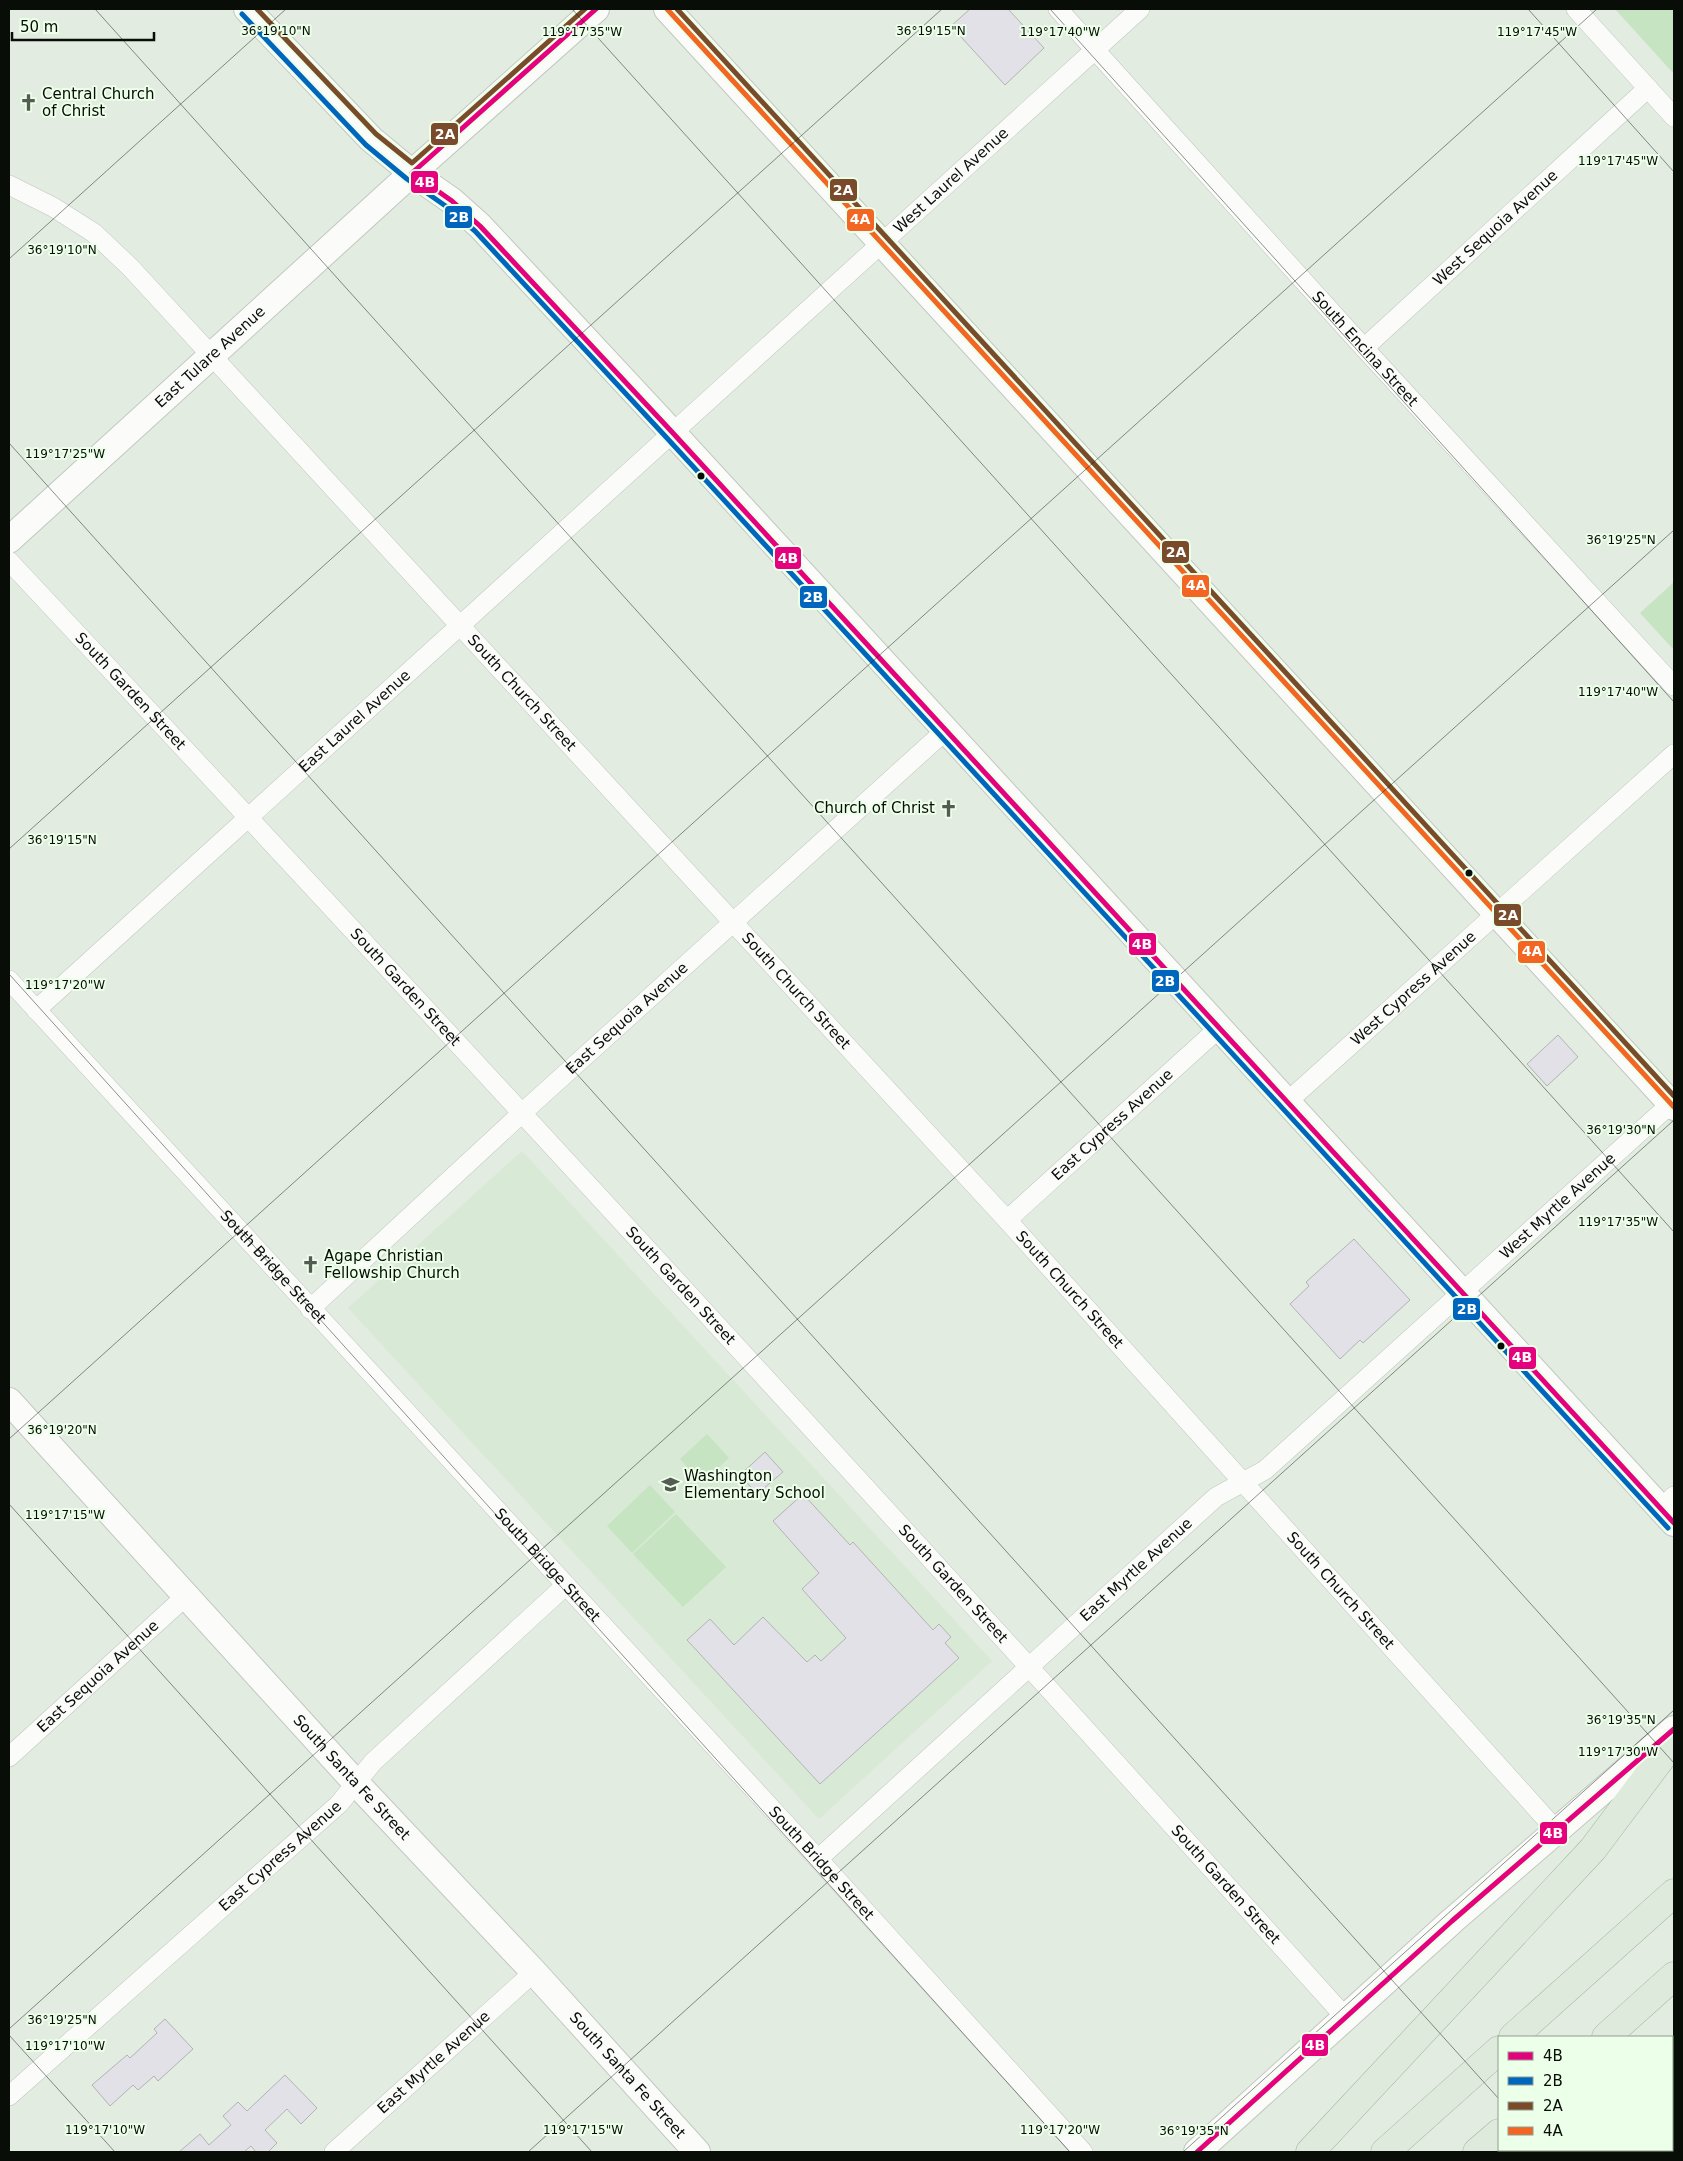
<svg xmlns="http://www.w3.org/2000/svg" width="1683" height="2161" viewBox="0 0 1683 2161" font-family="'DejaVu Sans',sans-serif">
	<style>
		.built { fill: #d8e9d5 }
		.green { fill: #c6e4c1 }
		.building { fill: #e1e1e7; stroke: #b1b4b3 }
		.lines { fill: none; stroke-linecap: round; stroke-linejoin: round }
		.street-casing { stroke: #c1c8c0; stroke-width: 20 }
		.secondary-casing { stroke: #c1c8c0; stroke-width: 28 }
		.highway-casing { stroke: #a4b5a2; stroke-width: 29 }
		.street { stroke: #fbfcfa; stroke-width: 19 }
		.secondary { stroke: #fbfcfa; stroke-width: 26 }
		.highway { stroke: #deebdc; stroke-width: 28 }
		.bus-1-casing { stroke: #ecffe9; stroke-width: 9 }
		.bus-2-casing { stroke: #ecffe9; stroke-width: 9 }
		.bus-3-casing { stroke: #ecffe9; stroke-width: 9 }
		.bus-4-casing { stroke: #ecffe9; stroke-width: 9 }
		.bus-1 { stroke: #e5007d; stroke-width: 5 }
		.bus-2 { stroke: #0065bd; stroke-width: 5 }
		.bus-3 { stroke: #7a4b2a; stroke-width: 5 }
		.bus-4 { stroke: #f26522; stroke-width: 5 }
		.ticks { fill: none; stroke: #080d07; stroke-width: 1; stroke-opacity: 0.45 }
		.bus-dot { fill: #080d07; stroke: #ecffe9; stroke-width: 2 }
		.labels { text-anchor: middle; dominant-baseline: central; stroke-width: 4; stroke-linejoin: round; paint-order: stroke }
		.poi-label { font-size: 15px; fill: #080d07; stroke: #ecffe9; text-anchor: start }
		.street-label { font-size: 15px; fill: #080d07; stroke: #ecffe9 }
		.ticks-label { font-size: 12px; text-anchor: middle; fill: #080d07; stroke: #ecffe9; stroke-width: 4; stroke-linejoin: round; paint-order: stroke }
		.line-badge { stroke: #ecffe9; stroke-width: 2 }
		.badge-label { font-size: 14px; text-anchor: middle; font-weight: bold; fill: #fff }
	</style>
	<rect width="100%" height="100%" fill="#e2ece1"/>
	<polygon class="built" points="522,1151 992,1661 819,1819 348,1308"/>
	<g class="green">
		<polygon points="1615,9 1674,9 1674,74"/>
		<polygon points="1674,582 1674,650 1640,613"/>
		<polygon points="707,1434 729,1458 702,1483 680,1459"/>
		<polygon points="650,1485 675,1512 632,1553 607,1526"/>
		<polygon points="676,1514 726,1567 683,1607 633,1554"/>
	</g>
	<g class="building">
		<polygon points="970,9 1008,9 1044,48 1005,85 951,26"/>
		<polygon points="1558,1035 1578,1057 1547,1086 1527,1064"/>
		<polygon points="1354,1239 1410,1300 1363,1343 1360,1340 1340,1359 1290,1304 1309,1286 1306,1282"/>
		<polygon points="765,1452 783,1472 757,1494 740,1475"/>
		<polygon points="803,1494 850,1545 853,1542 933,1630 939,1624 951,1637 945,1643 959,1658 820,1784 687,1640 710,1619 734,1645 763,1617 807,1662 815,1655 821,1661 846,1638 802,1589 819,1573 773,1521"/>
		<polygon points="165,2019 193,2049 158,2081 154,2076 138,2090 133,2085 110,2106 92,2085 127,2055 130,2058 157,2033 154,2029"/>
		<polygon points="285,2075 317,2108 301,2124 287,2109 265,2130 277,2143 268,2152 256,2152 251,2146 244,2152 179,2152 200,2134 209,2145 231,2125 223,2116 238,2102 247,2111"/>
	</g>
	<g class="lines">
		<defs>
			<g id="street">
				<path id="s1" d="M1058,9L1364,348L1674,686"/>
				<polyline points="1576,9 1674,117"/>
				<path id="s2" d="M9,185L53,207L94,233L130,267L1007,1220L1556,1830"/>
				<path id="s3" d="M1364,348L1648,88"/>
				<path id="s4" d="M9,561C459,1042 905,1527 1345,2017"/>
				<path id="s5" d="M9,980L818,1859L1083,2152"/>
				<path id="s6" d="M36,1010L1140,9"/>
				<path id="s7" d="M1287,1102L1674,754"/>
				<path id="s8" d="M1007,1220L1219,1028"/>
				<path id="s9" d="M310,1309L522,1113L946,730"/>
				<polyline points="1661,1509 1674,1496"/>
				<path id="s10" d="M9,1757L186,1596"/>
				<path id="s11" d="M818,1859L1216,1497L1265,1470L1674,1101"/>
				<path id="s12" d="M9,2096L339,1804L373,1762L565,1586"/>
				<path id="s13" d="M334,2152L534,1972"/>
			</g>
			<g id="secondary">
				<polyline points="247,9 371,139 412,173 452,201 480,226 672,432 1674,1523"/>
				<polyline points="667,9 1674,1107"/>
				<path id="s14" d="M9,540L412,173L596,9"/>
				<path id="s15" d="M9,1401L356,1783L534,1972L697,2152"/>
				<polyline points="1197,2152 1452,1921 1674,1729"/>
			</g>
			<g id="highway">
				<polyline points="1513,2037 1674,1893"/>
				<polyline points="1606,2037 1674,1976"/>
				<polyline points="1672,2102 1674,2100"/>
				<polyline points="1310,2152 1593,1849 1674,1741"/>
				<polyline points="1385,2152 1499,2050"/>
				<polyline points="1477,2152 1499,2133"/>
				<polyline points="1598,2152 1602,2150"/>
			</g>
		</defs>
		<use href="#street" class="street-casing"/>
		<use href="#secondary" class="secondary-casing"/>
		<use href="#highway" class="highway-casing"/>
		<use href="#street" class="street"/>
		<use href="#secondary" class="secondary"/>
		<use href="#highway" class="highway"/>
		<defs>
			<g id="bus-1">
				<polyline points="596,9 412,173 452,201 480,226 672,432 1674,1523"/>
				<polyline points="1197,2152 1452,1921 1674,1729"/>
			</g>
			<polyline id="bus-2" points="242,14 366,145 407,179 447,207 475,231 666,437 1668,1528"/>
			<g id="bus-3">
				<polyline points="257,9 376,134 412,163 585,9"/>
				<polyline points="677,9 1674,1096"/>
			</g>
			<polyline id="bus-4" points="667,9 1674,1107"/>
		</defs>
		<use href="#bus-1" class="bus-1-casing"/>
		<use href="#bus-2" class="bus-2-casing"/>
		<use href="#bus-3" class="bus-3-casing"/>
		<use href="#bus-4" class="bus-4-casing"/>
		<use href="#bus-1" class="bus-1"/>
		<use href="#bus-2" class="bus-2"/>
		<use href="#bus-3" class="bus-3"/>
		<use href="#bus-4" class="bus-4"/>
	</g>
	<path class="ticks" d="M95,9L1674,1763M572,9L1674,1232M1050,9L1674,702M1528,9L1674,172M9,259L286,9M9,443L1499,2099M9,849L942,9M9,974L1070,2152M9,1439L1597,9M9,1504L592,2152M9,2029L1674,530M9,2035L115,2152M1545,2150L1547,2152M528,2152L1674,1120M1183,2152L1674,1710"/>
	<defs>
		<symbol id="church-bare" viewBox="-9 -9 18 18"><path d="M-1.2-6h2.4v3.5h3.3v2.4h-3.3V6h-2.4V-.1h-3.3v-2.4h3.3Z" fill="#545b53" stroke="#ecffe9" stroke-width="2.5" paint-order="stroke"/></symbol>
		<symbol id="school-bare" viewBox="-9 -9 18 18"><path d="M0-5L7-2L0 1L-7-2ZM-4 1L0 2.5L4 1V4Q0 6-4 4Z" fill="#545b53" stroke="#ecffe9" stroke-width="2.5" paint-order="stroke"/></symbol>
	</defs>
	<g fill-rule="evenodd">
		<use href="#church-bare" x="16" y="90" width="25" height="25"/>
		<use href="#church-bare" x="936" y="796" width="25" height="25"/>
		<use href="#church-bare" x="298" y="1252" width="25" height="25"/>
		<use href="#school-bare" x="658" y="1472" width="25" height="25"/>
	</g>
	<g class="bus-dot">
		<circle cx="701" cy="476" r="4.5"/>
		<circle cx="1469" cy="873" r="4.5"/>
		<circle cx="1501" cy="1346" r="4.5"/>
	</g>
	<g class="labels">
		<g class="poi-label">
			<text x="42" y="94">Central Church<tspan x="42" dy="17">of Christ</tspan></text>
			<text x="935" y="808" text-anchor="end">Church of Christ</text>
			<text x="324" y="1256">Agape Christian<tspan x="324" dy="17">Fellowship Church</tspan></text>
			<text x="684" y="1476">Washington<tspan x="684" dy="17">Elementary School</tspan></text>
		</g>
		<g class="street-label">
			<text stroke="none"><textPath href="#s6" startOffset="1235">West Laurel Avenue</textPath></text>
			<text stroke="none"><textPath href="#s3" startOffset="178">West Sequoia Avenue</textPath></text>
			<text stroke="none"><textPath href="#s1" startOffset="458">South Encina Street</textPath></text>
			<text stroke="none"><textPath href="#s14" startOffset="272">East Tulare Avenue</textPath></text>
			<text stroke="none"><textPath href="#s4" startOffset="178">South Garden Street</textPath></text>
			<text stroke="none"><textPath href="#s2" startOffset="726">South Church Street</textPath></text>
			<text stroke="none"><textPath href="#s6" startOffset="430">East Laurel Avenue</textPath></text>
			<text stroke="none"><textPath href="#s4" startOffset="582">South Garden Street</textPath></text>
			<text stroke="none"><textPath href="#s7" startOffset="170">West Cypress Avenue</textPath></text>
			<text stroke="none"><textPath href="#s2" startOffset="1131">South Church Street</textPath></text>
			<text stroke="none"><textPath href="#s9" startOffset="430">East Sequoia Avenue</textPath></text>
			<text stroke="none"><textPath href="#s8" startOffset="142">East Cypress Avenue</textPath></text>
			<text stroke="none"><textPath href="#s11" startOffset="988">West Myrtle Avenue</textPath></text>
			<text stroke="none"><textPath href="#s5" startOffset="390">South Bridge Street</textPath></text>
			<text stroke="none"><textPath href="#s4" startOffset="988">South Garden Street</textPath></text>
			<text stroke="none"><textPath href="#s2" startOffset="1536">South Church Street</textPath></text>
			<text stroke="none"><textPath href="#s5" startOffset="795">South Bridge Street</textPath></text>
			<text stroke="none"><textPath href="#s11" startOffset="430">East Myrtle Avenue</textPath></text>
			<text stroke="none"><textPath href="#s4" startOffset="1392">South Garden Street</textPath></text>
			<text stroke="none"><textPath href="#s2" startOffset="1941">South Church Street</textPath></text>
			<text stroke="none"><textPath href="#s10" startOffset="120">East Sequoia Avenue</textPath></text>
			<text stroke="none"><textPath href="#s15" startOffset="509">South Santa Fe Street</textPath></text>
			<text stroke="none"><textPath href="#s12" startOffset="362">East Cypress Avenue</textPath></text>
			<text stroke="none"><textPath href="#s5" startOffset="1200">South Bridge Street</textPath></text>
			<text stroke="none"><textPath href="#s4" startOffset="1798">South Garden Street</textPath></text>
			<text stroke="none"><textPath href="#s13" startOffset="134">East Myrtle Avenue</textPath></text>
			<text stroke="none"><textPath href="#s15" startOffset="915">South Santa Fe Street</textPath></text>
		</g>
	</g>
	<g class="ticks-label">
		<text x="276" y="35">36°19'10"N</text>
		<text x="931" y="35">36°19'15"N</text>
		<text x="1537" y="36">119°17'45"W</text>
		<text x="582" y="36">119°17'35"W</text>
		<text x="1060" y="36">119°17'40"W</text>
		<text x="1618" y="165">119°17'45"W</text>
		<text x="62" y="254">36°19'10"N</text>
		<text x="65" y="458">119°17'25"W</text>
		<text x="1621" y="544">36°19'25"N</text>
		<text x="1618" y="696">119°17'40"W</text>
		<text x="62" y="844">36°19'15"N</text>
		<text x="65" y="989">119°17'20"W</text>
		<text x="1621" y="1134">36°19'30"N</text>
		<text x="1618" y="1226">119°17'35"W</text>
		<text x="62" y="1434">36°19'20"N</text>
		<text x="65" y="1519">119°17'15"W</text>
		<text x="1621" y="1724">36°19'35"N</text>
		<text x="1618" y="1756">119°17'30"W</text>
		<text x="62" y="2024">36°19'25"N</text>
		<text x="65" y="2050">119°17'10"W</text>
		<text x="105" y="2134">119°17'10"W</text>
		<text x="583" y="2134">119°17'15"W</text>
		<text x="1060" y="2134">119°17'20"W</text>
		<text x="1194" y="2135">36°19'35"N</text>
	</g>
	<g class="line-badge">
		<rect x="430" y="122" width="29" height="24" rx="5" fill="#7a4b2a"/>
		<rect x="410" y="170" width="29" height="24" rx="5" fill="#e5007d"/>
		<rect x="829" y="178" width="29" height="24" rx="5" fill="#7a4b2a"/>
		<rect x="444" y="205" width="29" height="24" rx="5" fill="#0065bd"/>
		<rect x="846" y="208" width="29" height="24" rx="5" fill="#f26522"/>
		<rect x="1161" y="540" width="29" height="24" rx="5" fill="#7a4b2a"/>
		<rect x="774" y="546" width="28" height="24" rx="5" fill="#e5007d"/>
		<rect x="1181" y="574" width="29" height="24" rx="5" fill="#f26522"/>
		<rect x="799" y="585" width="29" height="24" rx="5" fill="#0065bd"/>
		<rect x="1493" y="903" width="29" height="24" rx="5" fill="#7a4b2a"/>
		<rect x="1128" y="932" width="29" height="24" rx="5" fill="#e5007d"/>
		<rect x="1517" y="940" width="29" height="24" rx="5" fill="#f26522"/>
		<rect x="1151" y="969" width="29" height="24" rx="5" fill="#0065bd"/>
		<rect x="1452" y="1297" width="29" height="24" rx="5" fill="#0065bd"/>
		<rect x="1508" y="1346" width="29" height="24" rx="5" fill="#e5007d"/>
		<rect x="1539" y="1821" width="29" height="24" rx="5" fill="#e5007d"/>
		<rect x="1301" y="2033" width="28" height="24" rx="5" fill="#e5007d"/>
	</g>
	<g class="badge-label">
		<text x="445" y="139">2A</text>
		<text x="425" y="187">4B</text>
		<text x="843" y="195">2A</text>
		<text x="459" y="222">2B</text>
		<text x="860" y="224">4A</text>
		<text x="1176" y="557">2A</text>
		<text x="788" y="563">4B</text>
		<text x="1196" y="590">4A</text>
		<text x="813" y="602">2B</text>
		<text x="1508" y="920">2A</text>
		<text x="1142" y="949">4B</text>
		<text x="1532" y="956">4A</text>
		<text x="1165" y="986">2B</text>
		<text x="1467" y="1314">2B</text>
		<text x="1522" y="1362">4B</text>
		<text x="1553" y="1838">4B</text>
		<text x="1315" y="2050">4B</text>
	</g>
	<rect width="1683" height="2161" fill="none" stroke="#080d07" stroke-width="20"/>
	<rect x="1498" y="2036" width="175" height="115" fill="#ecffe9" stroke="#919e8f"/>
	<rect x="1508" y="2052" width="25" height="8" fill="#e5007d" stroke="#919e8f"/>
	<text x="1543" y="2061" font-size="15" fill="#080d07">4B</text>
	<rect x="1508" y="2077" width="25" height="8" fill="#0065bd" stroke="#919e8f"/>
	<text x="1543" y="2086" font-size="15" fill="#080d07">2B</text>
	<rect x="1508" y="2102" width="25" height="8" fill="#7a4b2a" stroke="#919e8f"/>
	<text x="1543" y="2111" font-size="15" fill="#080d07">2A</text>
	<rect x="1508" y="2127" width="25" height="8" fill="#f26522" stroke="#919e8f"/>
	<text x="1543" y="2136" font-size="15" fill="#080d07">4A</text>
	<path d="M12 32v8h142v-8" fill="none" stroke="#080d07" stroke-width="2.5"/>
	<text x="20" y="32" font-size="15" fill="#080d07" stroke="#ecffe9" stroke-width="4" paint-order="stroke">50 m</text>
</svg>
